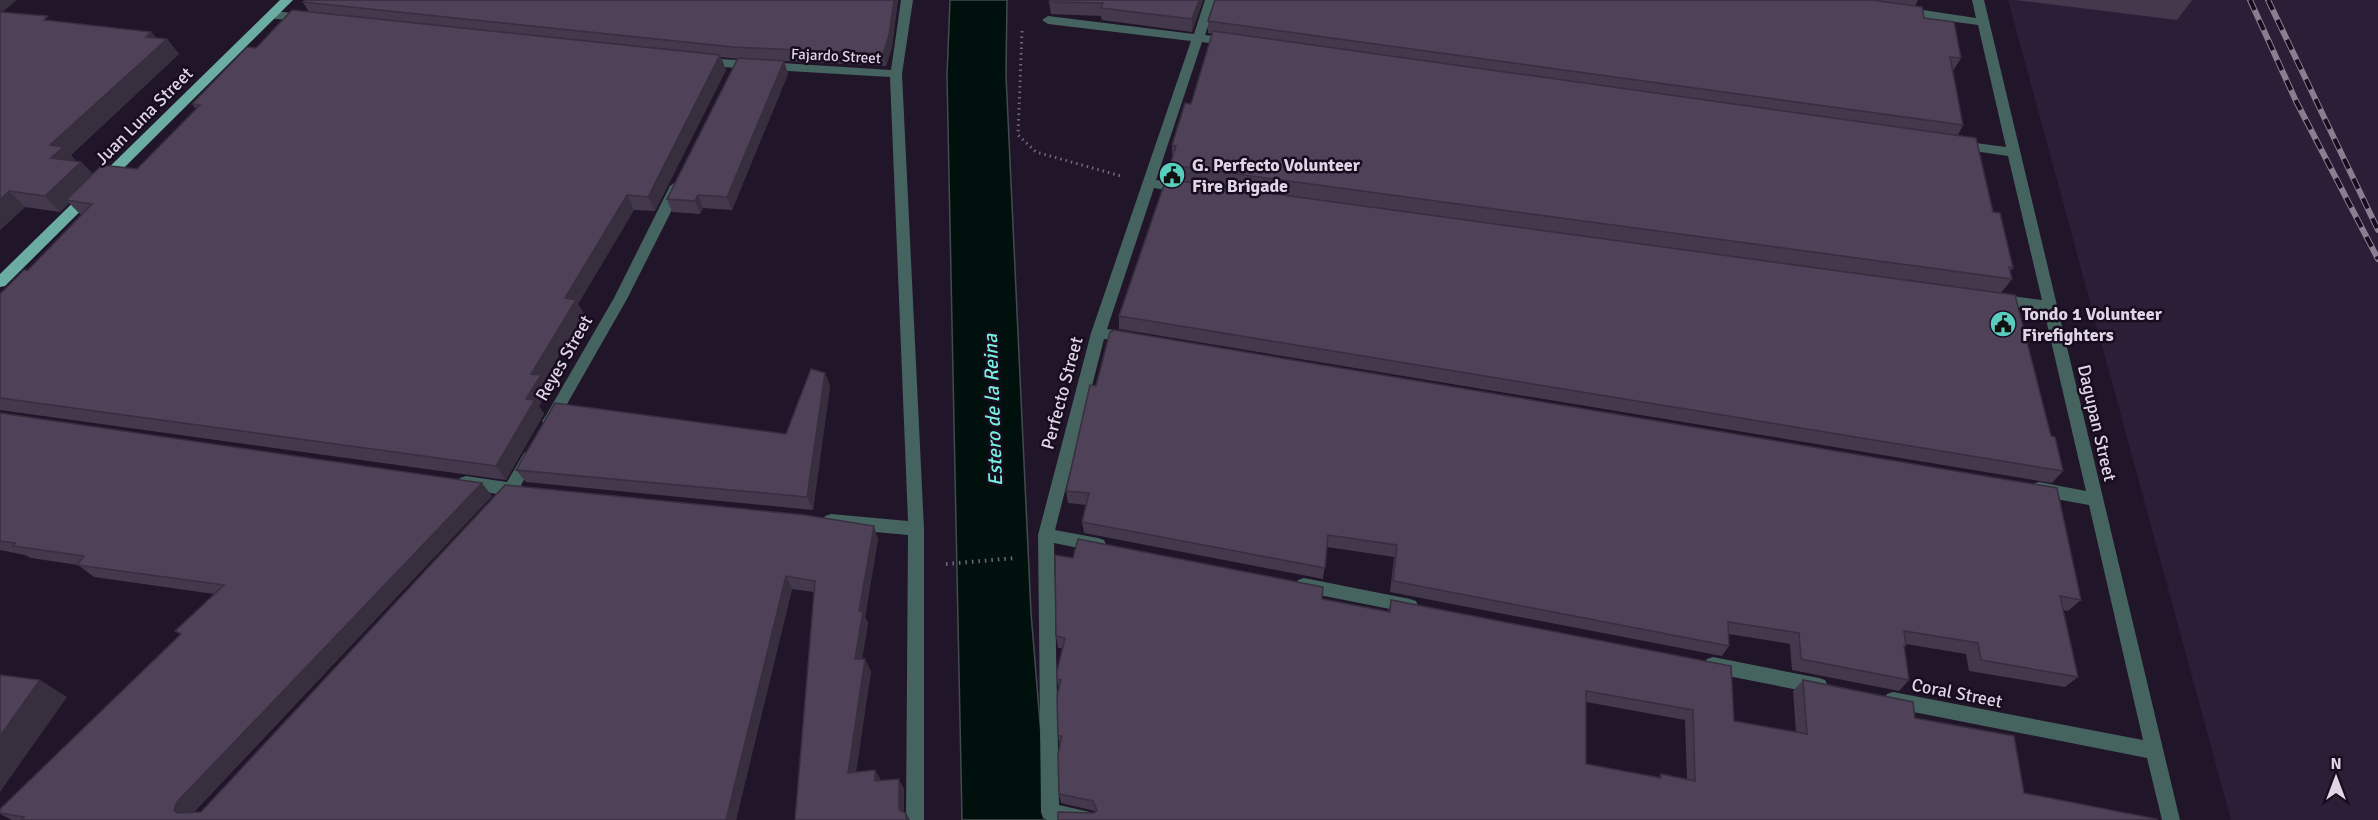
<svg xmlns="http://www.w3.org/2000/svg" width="2378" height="820" viewBox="0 0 2378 820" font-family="Signika,sans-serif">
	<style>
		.built { fill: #2c1e37 }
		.water { fill: #00100d; stroke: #434b4e; stroke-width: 1.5 }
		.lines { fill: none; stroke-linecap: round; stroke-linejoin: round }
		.path-far1 { stroke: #73697b; stroke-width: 3; stroke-dasharray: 1.5 4; stroke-linecap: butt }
		.path { stroke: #73697b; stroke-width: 4; stroke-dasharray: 1.5 5; stroke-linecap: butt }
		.minor { fill: #45635f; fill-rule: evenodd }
		.major { fill: #6bada3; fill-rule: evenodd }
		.rail-casing { stroke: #897f90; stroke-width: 6 }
		.rail { stroke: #180c1f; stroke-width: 4; stroke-dasharray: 11; stroke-linecap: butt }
		.wall { fill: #43384c; fill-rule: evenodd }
		.shaded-wall { fill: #372e3e }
		.building { fill: #4e4158; stroke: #372e3e; stroke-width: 1.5; fill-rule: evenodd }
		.labels { text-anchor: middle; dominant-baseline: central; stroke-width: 5; stroke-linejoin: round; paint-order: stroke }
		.far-street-label { font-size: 15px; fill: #ded6e4; stroke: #180c1f }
		.street-label { font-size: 18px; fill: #ded6e4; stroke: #180c1f }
		.poi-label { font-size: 18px; font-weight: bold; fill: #ded6e4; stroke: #180c1f; text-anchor: start }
		.water-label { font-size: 20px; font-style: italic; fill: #77efdf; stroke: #180c1f }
	</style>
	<rect width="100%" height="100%" fill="#211529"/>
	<polygon class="built" points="2008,0 2378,0 2378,820 2231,820"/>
	<polygon class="water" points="950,0 1007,0 1006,75 1031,613 1048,820 962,820 947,76"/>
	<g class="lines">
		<polyline class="path-far1" points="1022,31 1018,135 1036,152 1121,176"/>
		<polyline class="path" points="946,564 1016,558"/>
		<g class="minor">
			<polygon points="901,0 913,0 902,74 924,529 924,820 906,820 908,535 831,528 825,526 823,521 825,516 831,514 908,521 890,77 705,66 699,62 705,58 891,70"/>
			<polygon points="1205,0 1217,0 1205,35 1229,38 1235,42 1229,46 1202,42 1156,180 1182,183 1189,188 1182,193 1154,188 1107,329 1128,332 1135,337 1128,342 1104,339 1055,530 1098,538 1104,540 1106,545 1104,550 1098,552 1054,543 1059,805 1094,813 1096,820 1047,820 1043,818 1041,812 1038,535 1091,333 1191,41 1048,24 1042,20 1048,16 1194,34"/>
			<polygon points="1972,0 1984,0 2180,820 2162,820 2147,758 1893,708 1887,706 1884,700 1887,694 1893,692 2143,740 2089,505 2039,496 2033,494 2031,489 2033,484 2039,482 2086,491 2044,311 1997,304 1990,299 1997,294 2042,300 2008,156 1960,149 1954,145 1960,141 2006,147 1978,25 1903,15 1897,11 1903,7 1976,18"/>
			<polygon points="272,11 305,14 311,18 305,22 268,18 268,12"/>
			<polygon points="677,181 684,186 627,299 555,425 545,425 542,421 545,417 614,298 670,186"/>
			<path d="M529,451L534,453L537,457L521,485L525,490L523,495C520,496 516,496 513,497C505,502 505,511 493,507L491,502L497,494L460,488L458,483L460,478L466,476L507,482L524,453Z"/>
			<polygon points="1304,578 1410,599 1416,601 1418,606 1416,611 1410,613 1304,592 1298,590 1296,585 1298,580"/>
			<polygon points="1713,657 1819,678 1825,680 1828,686 1825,692 1819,694 1713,673 1707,671 1704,665 1707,659"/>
		</g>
		<polygon class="major" points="280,0 293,0 5,286 0,287 0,274"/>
		<defs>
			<g id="rail">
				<polyline points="2250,0 2296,101 2378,259"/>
				<polyline points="2268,0 2378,230"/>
			</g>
		</defs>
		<use href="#rail" class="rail-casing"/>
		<use href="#rail" class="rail"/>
	</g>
	<g class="wall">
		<polygon points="0,0 17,0 2,12 52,21 151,32 156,38 167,39 179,54 71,155 76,161 81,162 93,174 137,169 196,109 192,104 256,48 309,12 303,2 305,0 898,0 892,47 886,66 784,61 788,74 732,210 703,208 700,214 672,212 667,199 738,59 721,57 726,70 655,211 634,210 578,304 584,314 544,381 549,389 539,406 544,414 506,480 0,410 0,294 28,270 81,215 69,203 60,212 25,207 0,230"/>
		<polygon points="1203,0 1192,32 1102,20 1101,16 1051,14 1049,2"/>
		<polygon points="1215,0 1918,0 1915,6 1924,18 1961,58 1953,71 1963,125 1958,135 1993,212 2013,268 2010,271 2012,279 2001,293 2063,471 2052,483 1119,329 1119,316 1170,179 1170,165 1172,159 1172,145 1191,104 1212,34 1208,33 1208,21"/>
		<polygon points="2015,0 2192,0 2177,20"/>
		<polygon points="825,373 830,386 813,510 526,482 516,470 786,434"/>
		<polygon points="1090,385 2081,600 2068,611 2063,610 2078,677 2065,687 1969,671 1966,654 1906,644 1906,646 1905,648 1909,680 1899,691 1792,670 1790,644 1729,634 1729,646 1722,656 1390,592 1394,557 1327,547 1323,579 1084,533 1082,522 1087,505 1068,503 1066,491"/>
		<polygon points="0,413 492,496 194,812 201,812 878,539 865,617 868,623 862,659 871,671 856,772 875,770 881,781 904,789 904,812 795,820 814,592 792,589 736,820 12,820 0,814 0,809 181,635 175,631 214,594 94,577 78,565 31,558 25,555 0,550"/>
		<path d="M1391,600L1734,721L1796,732L1793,691L1803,680L1915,718L2024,793L1094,813L1095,811L1061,803L1059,794L1060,746L1058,736L1059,690L1057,679L1062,648H1058L1056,636L1388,612ZM1586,702L1685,720L1687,779L1661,774L1658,778L1586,764Z"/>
	</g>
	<g class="shaded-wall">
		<polygon points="0,0 17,0 0,14"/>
		<polygon points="894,0 898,0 892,47 886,66 883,54"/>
		<polygon points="1199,0 1203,0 1192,32 1192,19"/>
		<polygon points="151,32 161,44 167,39 179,54 71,155 77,163 51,158 50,145"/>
		<polygon points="720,55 726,70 655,211 648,197"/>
		<polygon points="784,61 788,74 732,210 727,197"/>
		<polygon points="81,162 96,177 66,200 69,203 60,212 45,196"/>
		<polygon points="9,191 25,207 0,230 0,200"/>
		<polygon points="627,195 634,210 578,304 584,314 544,381 549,389 539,406 544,414 506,480 496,466 531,374 565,298"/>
		<polygon points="698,195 703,208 700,214 695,201"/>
		<polygon points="825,373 830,386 813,510 807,497"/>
		<polygon points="482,483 492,496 194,811 192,819 177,813 174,810 177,802"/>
		<polygon points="874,526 878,539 865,617 868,623 860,671 855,659 859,611"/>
		<polygon points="786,576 792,589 736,820 726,820"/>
		<polygon points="865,659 871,671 854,783 848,773"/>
		<polygon points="40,680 67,697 0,792 0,736"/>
		<polygon points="875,770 881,780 880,792 875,781"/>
		<polygon points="899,779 904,789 904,820 899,810"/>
		<polygon points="906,813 910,820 906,820"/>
	</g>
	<g class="building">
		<polygon points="305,0 894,0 889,35 883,54 733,47 303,2"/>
		<polygon points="1050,0 1199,0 1192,19 1101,8 1103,3 1049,2"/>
		<polygon points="1215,0 1872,0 1922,7 1924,18 1954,22 1961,58 1950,57 1963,125 1208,21"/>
		<polygon points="292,10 720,55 648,197 627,195 565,298 576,300 531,374 541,375 526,399 535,400 496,466 0,398 0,294 24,270 28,270 92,204 66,200 102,165 137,169 200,105 192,104 247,47 256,48"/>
		<polygon points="0,12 48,16 44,20 151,32 146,37 167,39 50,145 63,147 51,158 81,162 45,196 9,191 0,200"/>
		<polygon points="1213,31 1976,138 1993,212 2000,213 2013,268 2009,267 2012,279 1170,165 1176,146 1172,145 1185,103 1191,104"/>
		<polygon points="738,58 784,61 727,197 698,195 695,201 667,199"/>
		<polygon points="1166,179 2015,295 2051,436 2055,437 2063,471 1119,316"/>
		<polygon points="1114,330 2057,488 2081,600 2060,596 2078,677 1981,660 1978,643 1904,631 1906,646 1904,646 1909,680 1801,659 1799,633 1728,622 1729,646 1393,581 1397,545 1328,535 1325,568 1082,522 1089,493 1066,491 1090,385 1096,386 1110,332"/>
		<polygon points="811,369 825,373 807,497 516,470 555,403 786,434"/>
		<polygon points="0,413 482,483 177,802 174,810 177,813 201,812 505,485 805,515 874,526 859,611 863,611 855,659 865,659 848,773 875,770 875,781 899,779 899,810 906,813 906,820 795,820 815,581 786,576 726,820 21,820 24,817 0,813 0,809 181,634 175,631 224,585 77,565 84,556 13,546 15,543 0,541"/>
		<path d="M1078,539L1323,587L1322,599L1390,612L1391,600L1731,666L1734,721L1807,734L1803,680L1913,702L1915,718L2014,736L2024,793L2157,819V820H1058V812L1094,813L1097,810L1093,801L1059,794L1058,754L1062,736H1058L1057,696L1061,680L1057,679V671L1065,638L1056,636L1055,555L1073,558ZM1586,691L1693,710L1695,781L1661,774V778L1586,764Z"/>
		<polygon points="0,675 40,680 0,736"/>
	</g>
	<defs>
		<symbol id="civic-disc" viewBox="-11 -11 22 22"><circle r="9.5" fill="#59cebf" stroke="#180c1f"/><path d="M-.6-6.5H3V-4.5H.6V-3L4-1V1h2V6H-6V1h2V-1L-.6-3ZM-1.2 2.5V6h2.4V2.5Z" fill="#111"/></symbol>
	</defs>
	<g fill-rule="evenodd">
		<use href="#civic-disc" x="1157" y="160" width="30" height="30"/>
		<use href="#civic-disc" x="1988" y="309" width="30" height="30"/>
	</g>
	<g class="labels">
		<g class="far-street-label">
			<text transform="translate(836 56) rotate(3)">Fajardo Street</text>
		</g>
		<g class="street-label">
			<text transform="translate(144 116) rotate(-45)">Juan Luna Street</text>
			<text transform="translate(564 358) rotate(-60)">Reyes Street</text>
			<text transform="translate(1062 393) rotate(-75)">Perfecto Street</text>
			<text transform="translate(2097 423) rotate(77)">Dagupan Street</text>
			<text transform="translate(1957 693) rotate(11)">Coral Street</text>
		</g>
		<g class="poi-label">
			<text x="1192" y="165">G. Perfecto Volunteer<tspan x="1192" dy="21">Fire Brigade</tspan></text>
			<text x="2022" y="314">Tondo 1 Volunteer<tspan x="2022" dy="21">Firefighters</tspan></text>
		</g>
		<g class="water-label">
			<text transform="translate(993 410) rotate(-92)">Estero de la Reina</text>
		</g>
	</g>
	<g transform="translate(2336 778)" stroke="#180c1f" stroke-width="4.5" paint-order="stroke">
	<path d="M0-4.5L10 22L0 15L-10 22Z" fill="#ded6e4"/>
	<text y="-9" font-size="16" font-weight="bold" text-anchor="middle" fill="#ded6e4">N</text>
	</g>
</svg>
